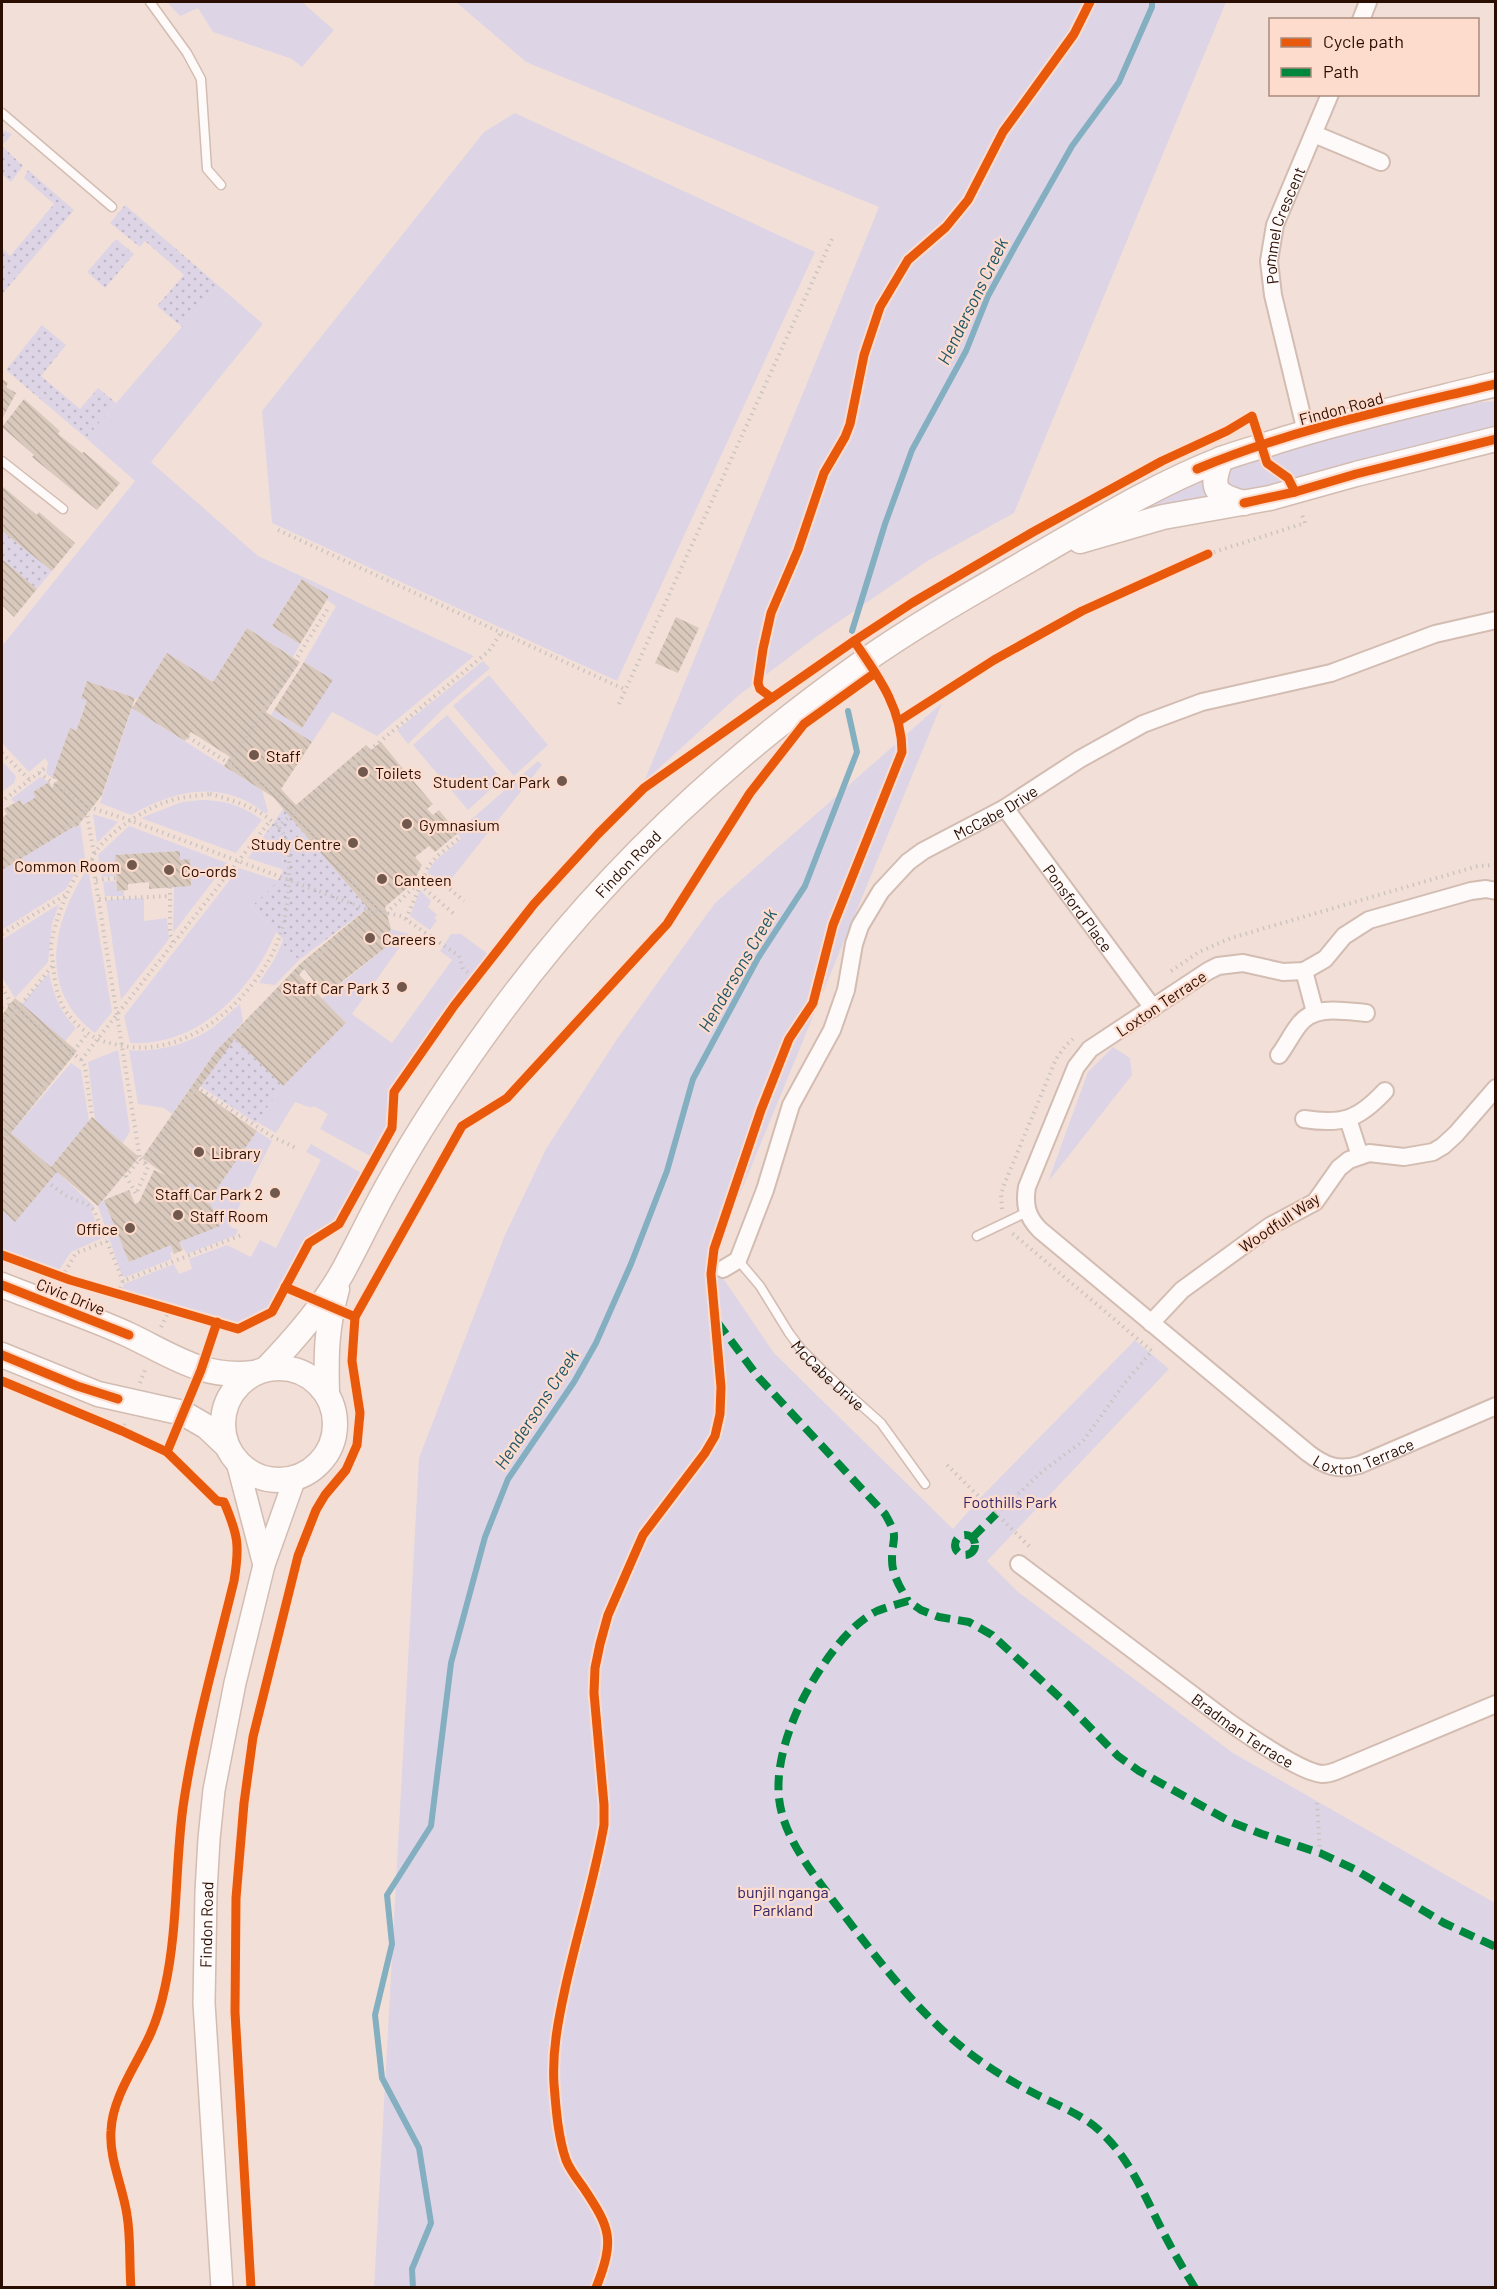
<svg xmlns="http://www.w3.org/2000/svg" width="1497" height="2289" viewBox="0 0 1497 2289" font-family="Barlow,sans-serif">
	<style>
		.green { fill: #ddd5e6 }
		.garden { fill: url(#garden-dots) }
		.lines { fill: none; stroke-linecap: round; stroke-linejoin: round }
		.stream { stroke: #83afc0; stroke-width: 6 }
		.building { fill: url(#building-back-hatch) }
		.service-casing { stroke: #d3bcb1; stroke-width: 11 }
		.minor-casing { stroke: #d3bcb1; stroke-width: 20 }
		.tertiary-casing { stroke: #d3bcb1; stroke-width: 24 }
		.secondary-casing { stroke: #d3bcb1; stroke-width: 27 }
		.path { stroke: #ccc4c0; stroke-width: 4; stroke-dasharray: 1.5 4.5; stroke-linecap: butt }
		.service { stroke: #fdfaf9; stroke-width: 8 }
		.minor { stroke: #fdfaf9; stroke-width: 16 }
		.tertiary { stroke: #fdfaf9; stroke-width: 21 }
		.secondary { stroke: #fdfaf9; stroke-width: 24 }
		.quiet { stroke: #00873e; stroke-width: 8; stroke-dasharray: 15 8; stroke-linecap: butt }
		.cycleway-casing { stroke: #fddccd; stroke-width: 13 }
		.cycleway { stroke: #e8590c; stroke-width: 9 }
		.poi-dot { fill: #70584d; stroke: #fddccd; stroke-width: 2 }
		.labels { text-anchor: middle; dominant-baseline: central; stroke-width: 4.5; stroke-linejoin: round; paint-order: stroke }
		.street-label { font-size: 16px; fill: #2a0e02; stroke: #fddccd }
		.poi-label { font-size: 16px; fill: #2a0e02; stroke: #fddccd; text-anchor: start }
		.park-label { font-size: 16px; fill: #312669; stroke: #fddccd }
		.water-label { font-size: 18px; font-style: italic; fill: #1c566a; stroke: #fddccd }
	</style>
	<defs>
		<pattern id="garden-dots" width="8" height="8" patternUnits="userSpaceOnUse" patternTransform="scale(1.5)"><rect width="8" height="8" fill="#ddd5e6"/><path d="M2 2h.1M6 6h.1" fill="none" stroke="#beb6c4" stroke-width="1.8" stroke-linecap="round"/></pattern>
		<pattern id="building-back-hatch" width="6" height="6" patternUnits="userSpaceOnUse" patternTransform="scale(1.5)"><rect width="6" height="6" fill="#d9c8bc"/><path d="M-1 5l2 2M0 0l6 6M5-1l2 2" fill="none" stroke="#baaba0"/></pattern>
	</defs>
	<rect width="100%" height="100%" fill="#f2e0d8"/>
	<g class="green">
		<polygon points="167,2 302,2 334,30 302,67 292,59 213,32 198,8 180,16"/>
		<polygon points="456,2 1226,2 1014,513 929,560 816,637 739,695 644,782 879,207 526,62"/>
		<polygon points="515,113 815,252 617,681 272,523 262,411 484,132"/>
		<polygon points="218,285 263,324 151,462 258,556 474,656 377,736 332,712 312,742 271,715 274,710 302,728 332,680 304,662 336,606 327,600 329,596 302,579 272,626 300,644 293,657 247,628 213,682 167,653 138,699 87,681 81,697 87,700 76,731 70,729 52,778 46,773 48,763 45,758 29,772 2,743 2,646 135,481 86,438"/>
		<polygon points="1495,401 1495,433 1247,494 1225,485 1230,463 1455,405"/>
		<polygon points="1203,475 1202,483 1206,499 1108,521"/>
		<polygon points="483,661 490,668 444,708 408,744 397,730"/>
		<polygon points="489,675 548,745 514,776 453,706"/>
		<polygon points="942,703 712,1262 774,1353 953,1529 982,1496 1135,1340 1169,1369 987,1561 1017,1591 1233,1753 1495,1903 1495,2287 374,2288 419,1458 505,1235 546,1149 617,1039 715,903"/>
		<path d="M132,708L262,790L268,812L266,814C223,779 176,789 131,815L100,803Z"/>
		<polygon points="447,715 502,779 468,810 413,745"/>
		<polygon points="2,761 16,776 14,783 2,792"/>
		<polygon points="538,761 542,765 448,883 427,873 435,861 461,839 457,832"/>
		<polygon points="40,777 49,782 33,792 36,797 23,805 20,800 15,803 11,799"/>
		<path d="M201,800C225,800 243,806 262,820L236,853L141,818L182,802Z"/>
		<polygon points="93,814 118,822 97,843"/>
		<polygon points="80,823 85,857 65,890 2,930 2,870 75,826 76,828"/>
		<polygon points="129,826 227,863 173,933 174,887 191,886 190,860 180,860 180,851 115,855 116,876 102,877 98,855"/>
		<polygon points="266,833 280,850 284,870 248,858"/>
		<path d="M88,868L112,1012L95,1033C37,990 52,921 88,868Z"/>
		<path d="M239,868L279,881L251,907L276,932C252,991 198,1047 130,1043L124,1016Z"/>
		<polygon points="113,881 116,882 117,891 124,890 124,896 105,896 103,882"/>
		<polygon points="420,890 431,901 428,907 437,915 434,918 437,920 430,930 410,916"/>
		<polygon points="144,898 144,921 167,918 169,939 121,1000 106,900"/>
		<polygon points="59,904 52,924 48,962 15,998 2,977 2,940"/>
		<polygon points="391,929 409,934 352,1014 392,1043 452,960 440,951 451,934 461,934 488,954 455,995 391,1092 389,1126 372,1157 320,1129 328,1114 314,1106 311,1108 295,1102 276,1133 257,1122 283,1086 346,1023 322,999 395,940 389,932"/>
		<polygon points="282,943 299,960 275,985 259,983 274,960"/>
		<path d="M49,973C54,996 60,1012 76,1028L65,1041L21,1005Z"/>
		<path d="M240,1004L243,1022L216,1051L172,1114L164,1108L138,1104L129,1050C157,1053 192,1043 215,1026C224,1019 231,1011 240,1004Z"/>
		<polygon points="1113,1047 1130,1058 1132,1075 1048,1182 1088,1072"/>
		<polygon points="118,1050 130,1131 123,1143 95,1120 88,1062"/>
		<polygon points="71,1063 81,1070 89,1121 51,1167 11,1133"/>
		<polygon points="257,1131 272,1141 229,1226 238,1230 236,1235 187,1254 179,1242 219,1225 211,1205 186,1189 190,1183 211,1197"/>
		<polygon points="311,1144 363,1174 336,1222 307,1240 270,1309 236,1324 122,1290 124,1284 174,1264 179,1274 192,1269 189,1259 227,1245 251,1257 260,1240 276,1248 321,1160 306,1152"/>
		<polygon points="57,1172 94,1206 91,1210 102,1238 71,1252 59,1270 2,1250 2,1210 15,1222"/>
		<polygon points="104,1200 129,1262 171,1245 173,1252 170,1253 172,1259 126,1277 122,1276 98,1206"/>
	</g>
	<g class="garden">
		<polygon points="2,130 12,134 2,146 23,166 11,182 2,174"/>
		<polygon points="28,170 74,210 2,294 2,248 10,256 54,204 24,178"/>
		<polygon points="125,205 218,285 182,327 157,306 184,275 145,241 140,247 110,223"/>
		<polygon points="116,239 134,254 105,288 87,272"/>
		<polygon points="42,325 66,345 41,376 80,409 98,388 116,403 86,438 6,370"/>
		<polygon points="2,531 52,571 37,589 2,559"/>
		<path d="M284,808L368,908L299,960L282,943L283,939L251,907C281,879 298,870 266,833Z"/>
		<polygon points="235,1039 283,1086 256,1123 200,1086"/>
	</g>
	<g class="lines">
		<g class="stream">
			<polyline points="852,631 885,524 912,450 966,351 988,296 1017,243 1072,146 1119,82 1152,7 1152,2"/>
			<polyline points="413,2288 412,2269 431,2223 419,2148 382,2078 375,2015 392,1944 387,1895 431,1826 451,1663 485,1537 508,1479 574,1382 596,1343 631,1264 667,1171 693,1079 758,958 805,886 857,752 848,711"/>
		</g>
	</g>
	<g class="building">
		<polygon points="2,379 8,383 6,387 16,393 2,419"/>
		<polygon points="24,399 60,431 58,434 82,453 84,452 120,483 97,510 32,457 34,455 2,427"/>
		<polygon points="2,486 37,515 39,512 75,543 52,571 2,531"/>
		<polygon points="2,559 37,589 14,617 2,605"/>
		<polygon points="302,579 329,596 300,644 272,626"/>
		<polygon points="676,617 699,628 678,673 655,663"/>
		<polygon points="247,628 300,662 266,712 312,742 281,789 296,805 366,745 371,750 381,742 404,770 398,775 403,781 409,776 433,804 427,809 433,815 439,810 458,833 435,852 429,846 415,857 422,865 413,883 385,907 391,929 389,932 395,940 325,995 304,969 299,975 346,1023 283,1086 235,1039 198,1090 257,1131 211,1197 190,1183 186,1189 211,1205 220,1226 179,1242 183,1250 174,1254 171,1245 129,1262 104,1200 129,1190 135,1204 139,1202 154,1170 166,1175 142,1158 216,1051 301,963 368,908 273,797 224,766 230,757 191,732 185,741 132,708 167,653 213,682"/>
		<polygon points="304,662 333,680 302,728 274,710"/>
		<polygon points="87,681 135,698 102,795 76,828 75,826 2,870 2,818 7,814 4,809 20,800 23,805 36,797 33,792 49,782 52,788 58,780 52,778 70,728 76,731 82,715 87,700 81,698"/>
		<polygon points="180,851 180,860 190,859 191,886 149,889 149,882 128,884 128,890 117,891 115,855"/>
		<polygon points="15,998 77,1051 11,1133 51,1167 92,1117 139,1157 98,1206 57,1172 15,1222 2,1210 2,1145 4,1142 2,1140 2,1130 4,1128 2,1126 2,1015"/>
	</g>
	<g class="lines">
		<defs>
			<g id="service">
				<polyline points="150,2 187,53 201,79 207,169 221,185"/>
				<polyline points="2,113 112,207"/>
				<polyline points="2,461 63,509"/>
				<polyline points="977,1236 1027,1212"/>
				<path id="s1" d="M738,1260L760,1286L789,1333L801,1349L825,1373L881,1423L925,1484"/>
			</g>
			<g id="minor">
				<polyline points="1361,20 1368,2"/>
				<polyline points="1314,134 1381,162"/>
				<path id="s2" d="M1306,432L1273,295L1269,261L1275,225L1330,94"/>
				<path id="s3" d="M1005,808L1153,1008"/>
				<path id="s4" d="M1496,891L1486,889L1471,891L1369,920L1344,936L1325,959L1304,971L1283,972L1243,963L1218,966L1208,971L1090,1049L1076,1067L1027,1187C1024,1205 1027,1217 1040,1230L1308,1453C1325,1466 1338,1471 1359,1465L1496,1406"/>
				<polyline points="1304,971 1315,1012"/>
				<path d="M1279,1055C1286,1046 1291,1035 1298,1026C1313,1004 1343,1011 1366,1013"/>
				<path d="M1304,1119C1342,1125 1358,1120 1385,1091"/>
				<polyline points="1348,1119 1360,1156"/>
				<path id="s5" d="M723,1269L738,1260L765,1190L791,1105L832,1030L846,990L854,944L860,926L881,891L908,862L923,851L1005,808L1080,759L1143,724L1202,702L1331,673L1435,634L1496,620"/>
				<polyline points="1151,1323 1182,1290 1270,1226 1315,1202 1339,1168 1349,1160 1369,1153 1404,1157 1433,1152 1443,1146 1456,1134 1496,1088"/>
				<path id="s6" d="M1019,1564L1226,1720C1246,1734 1300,1772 1322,1774C1327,1774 1331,1773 1336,1771L1496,1704"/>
			</g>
			<g id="tertiary">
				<polyline points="237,1462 264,1565"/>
				<path id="s7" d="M222,2288L204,2003L206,1892L209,1839L214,1790L235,1683L264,1565L295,1478"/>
			</g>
			<g id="secondary">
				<path d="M1221,459C1210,488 1214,495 1244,503"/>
				<polyline points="1080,541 1163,517 1270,498 1356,474 1496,439"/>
				<path d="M2,1285C44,1302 88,1316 129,1335C173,1356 203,1379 254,1373"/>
				<polyline points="2,1355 98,1394 183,1413 207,1427 226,1445"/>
				<circle cx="279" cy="1424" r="56"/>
				<path id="s8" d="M266,1369C294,1340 322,1308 342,1273C359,1242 374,1209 392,1178C425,1119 464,1062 504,1008C603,874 727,758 863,662C917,624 974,592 1031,559C1092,524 1153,486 1219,460C1239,452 1261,447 1281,440C1352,418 1424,402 1496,384"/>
				<path d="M327,1395C326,1356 326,1328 337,1289"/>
			</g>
		</defs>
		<use href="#service" class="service-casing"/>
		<use href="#minor" class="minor-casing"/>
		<use href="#tertiary" class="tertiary-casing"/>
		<use href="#secondary" class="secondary-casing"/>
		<g class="path">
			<polyline points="278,530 626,690"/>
			<polyline points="1208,554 1305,523 1301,512"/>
			<polyline points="619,704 832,239"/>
			<polyline points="188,737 277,794 378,911"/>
			<polyline points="2,753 30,780"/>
			<polyline points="230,763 329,607"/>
			<polyline points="39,773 86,806 129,820 366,909 401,916 459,956 463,969 476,978"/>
			<path d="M210,794C234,800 275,813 286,839C291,849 289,864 289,875C289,904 284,932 270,958C242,1008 184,1057 123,1046C108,1043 98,1041 86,1032C61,1013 56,995 53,965C53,959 51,953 51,947C52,928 74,865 92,859C100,837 142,811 163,803C178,797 194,796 210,794Z"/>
			<polyline points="5,799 45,768"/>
			<polyline points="86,810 94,853"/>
			<polyline points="277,827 489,651 501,633"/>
			<polyline points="92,859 140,1159"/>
			<polyline points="2,865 73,823 86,810"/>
			<polyline points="423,876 446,886 464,901"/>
			<polyline points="96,880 116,878"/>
			<polyline points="420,885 454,914"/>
			<polyline points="170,887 170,934 173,942"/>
			<polyline points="99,899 171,896"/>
			<polyline points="386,913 418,884"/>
			<polyline points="406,919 428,867 436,857 459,838"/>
			<polyline points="2,934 67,894"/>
			<polyline points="1171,971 1199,952 1231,938 1478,866 1496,865"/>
			<polyline points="2,987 11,1004 81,1060 85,1066 92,1117"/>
			<polyline points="2,1007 11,1004"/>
			<polyline points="2,1028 53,965"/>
			<polyline points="81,1060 270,821"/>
			<polyline points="196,1087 273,1137 298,1149"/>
			<polyline points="2,1140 88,1033"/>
			<polygon points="140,1159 148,1167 136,1194 126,1176"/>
			<polyline points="145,1163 219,1053 303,967 374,912"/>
			<polyline points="51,1185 68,1197 87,1204 94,1210 123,1281"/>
			<polyline points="1002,1209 1001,1194 1004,1185 1056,1059 1066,1045 1073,1039"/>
			<polyline points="62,1277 76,1253 107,1241"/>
			<polyline points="118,1294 123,1281 244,1234"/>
			<polyline points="161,1327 170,1309"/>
			<polyline points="140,1383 146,1367"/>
			<polyline points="122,1431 126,1421"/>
			<polyline points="947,1465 1031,1548"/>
			<polyline points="996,1514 1044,1470 1083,1441 1124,1384 1152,1351 1012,1233"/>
			<polyline points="1317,1803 1320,1853"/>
		</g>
		<use href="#service" class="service"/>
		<use href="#minor" class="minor"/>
		<use href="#tertiary" class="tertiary"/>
		<use href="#secondary" class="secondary"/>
		<g class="quiet">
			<path d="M717,1322L759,1378L885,1514C900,1540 892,1535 892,1560C892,1575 901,1589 908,1601"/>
			<circle cx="965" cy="1545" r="10"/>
			<polyline points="972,1538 996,1514"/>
			<path d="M1195,2288C1182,2267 1170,2246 1159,2224C1143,2192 1130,2161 1104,2135C1090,2120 1072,2112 1054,2103C1031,2092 1008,2080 986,2065C924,2023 879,1961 834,1902C812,1872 783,1837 779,1798C776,1768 786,1736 798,1709C813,1677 844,1627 877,1611C887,1607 898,1604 908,1601L921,1610L939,1617L969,1622L992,1635L1069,1706L1118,1756L1139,1771L1231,1822L1262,1834L1320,1853L1354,1869L1444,1923L1496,1947"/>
		</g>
		<defs>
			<g id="cycleway">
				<path d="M1197,469C1292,429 1396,408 1496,384"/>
				<polyline points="1244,503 1295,492 1356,474 1496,439"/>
				<polyline points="854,641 912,603 1033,532 1162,461 1227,431 1252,416 1267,463 1288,478 1295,492"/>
				<polyline points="899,721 994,660 1082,611 1208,554"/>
				<polyline points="2,1255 70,1280 238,1329 272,1312 309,1243 339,1224 392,1128 394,1092 454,1006 534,904 598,834 644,788 772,698"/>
				<polyline points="2,1285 129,1335"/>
				<polyline points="285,1287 355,1317"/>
				<polyline points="2,1355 77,1386 118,1399"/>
				<path d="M2,1381L122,1431L167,1452L217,1501L224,1502C238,1535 240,1545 234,1581C216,1655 194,1731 183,1807C175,1866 178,1929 165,1987C161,2006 155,2026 146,2043C133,2070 112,2100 111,2131C109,2159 123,2187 127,2215C131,2239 129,2263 131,2288"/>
				<polyline points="167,1452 201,1370 217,1322"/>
				<polyline points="251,2288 235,2012 236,1898 244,1803 253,1737 298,1556 316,1510 325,1495 346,1470 357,1445 360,1413 352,1361 355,1317 462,1126 507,1098 667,924 750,793 804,724 875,673"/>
				<path d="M596,2288C615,2239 611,2229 583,2187C577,2179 570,2170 566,2160C558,2137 556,2109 554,2084C552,2052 558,2021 565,1989C577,1934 594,1881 604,1825V1805L594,1693L595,1668L600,1644L608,1615L643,1535L705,1453L715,1436L720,1414L721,1387L711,1274L714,1249L761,1110L789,1039L813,1003L833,925L902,752C902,708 878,676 854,641L772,698L760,689L758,683L763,649L771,613L798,550L824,473L845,437L850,424L864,355L880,307L908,260L946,227L968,200L1003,132L1074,34L1090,2"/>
			</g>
		</defs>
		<use href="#cycleway" class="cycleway-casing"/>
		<use href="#cycleway" class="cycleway"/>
	</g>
	<g class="poi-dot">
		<circle cx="254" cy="755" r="6"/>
		<circle cx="363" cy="772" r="6"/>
		<circle cx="562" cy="781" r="6"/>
		<circle cx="407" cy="824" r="6"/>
		<circle cx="353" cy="843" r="6"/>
		<circle cx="132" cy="865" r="6"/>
		<circle cx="169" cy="870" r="6"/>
		<circle cx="382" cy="879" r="6"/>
		<circle cx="370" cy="938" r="6"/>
		<circle cx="402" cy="987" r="6"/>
		<circle cx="199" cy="1152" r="6"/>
		<circle cx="275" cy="1193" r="6"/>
		<circle cx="178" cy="1215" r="6"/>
		<circle cx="130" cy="1228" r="6"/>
	</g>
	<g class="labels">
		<g class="street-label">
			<text stroke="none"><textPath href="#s2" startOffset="213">Pommel Crescent</textPath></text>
			<text transform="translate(1341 408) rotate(-15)">Findon Road</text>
			<text stroke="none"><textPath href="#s5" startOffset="556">McCabe Drive</textPath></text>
			<text stroke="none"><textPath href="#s8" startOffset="624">Findon Road</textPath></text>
			<text stroke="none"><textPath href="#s3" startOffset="124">Ponsford Place</textPath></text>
			<text transform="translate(1161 1003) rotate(-34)">Loxton Terrace</text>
			<text transform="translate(1279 1222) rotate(-34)">Woodfull Way</text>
			<text transform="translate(71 1296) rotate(22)">Civic Drive</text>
			<text stroke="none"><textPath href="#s1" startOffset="147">McCabe Drive</textPath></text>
			<text stroke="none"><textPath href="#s4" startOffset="1064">Loxton Terrace</textPath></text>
			<text stroke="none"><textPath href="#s6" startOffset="279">Bradman Terrace</textPath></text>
			<text stroke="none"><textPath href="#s7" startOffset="364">Findon Road</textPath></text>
		</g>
		<g class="poi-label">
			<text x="266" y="755">Staff</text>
			<text x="375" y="772">Toilets</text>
			<text x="550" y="781" text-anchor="end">Student Car Park</text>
			<text x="419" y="824">Gymnasium</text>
			<text x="341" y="843" text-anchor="end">Study Centre</text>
			<text x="120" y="865" text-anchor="end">Common Room</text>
			<text x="181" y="870">Co-ords</text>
			<text x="394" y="879">Canteen</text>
			<text x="382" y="938">Careers</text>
			<text x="390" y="987" text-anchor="end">Staff Car Park 3</text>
			<text x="211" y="1152">Library</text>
			<text x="263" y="1193" text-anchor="end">Staff Car Park 2</text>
			<text x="190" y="1215">Staff Room</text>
			<text x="118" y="1228" text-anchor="end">Office</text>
		</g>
		<g class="park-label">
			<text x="1010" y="1501">Foothills Park</text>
			<text x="783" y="1891">bunjil nganga<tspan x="783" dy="18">Parkland</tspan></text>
		</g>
		<g class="water-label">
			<text transform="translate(972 301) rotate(-64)">Hendersons Creek</text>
			<text transform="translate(737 970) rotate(-60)">Hendersons Creek</text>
			<text transform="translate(536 1409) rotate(-57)">Hendersons Creek</text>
		</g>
	</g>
	<rect width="1497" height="2289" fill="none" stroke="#2a0e02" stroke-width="6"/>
	<rect x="1269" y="18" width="210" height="78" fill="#fddccd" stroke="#a98a7c" stroke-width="1.5"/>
	<rect x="1281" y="38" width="30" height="9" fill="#e8590c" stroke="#a98a7c" stroke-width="1.5"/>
	<text x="1323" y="48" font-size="18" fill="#2a0e02">Cycle path</text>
	<rect x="1281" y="68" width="30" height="9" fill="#00873e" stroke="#a98a7c" stroke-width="1.5"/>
	<text x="1323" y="78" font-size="18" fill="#2a0e02">Path</text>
</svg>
